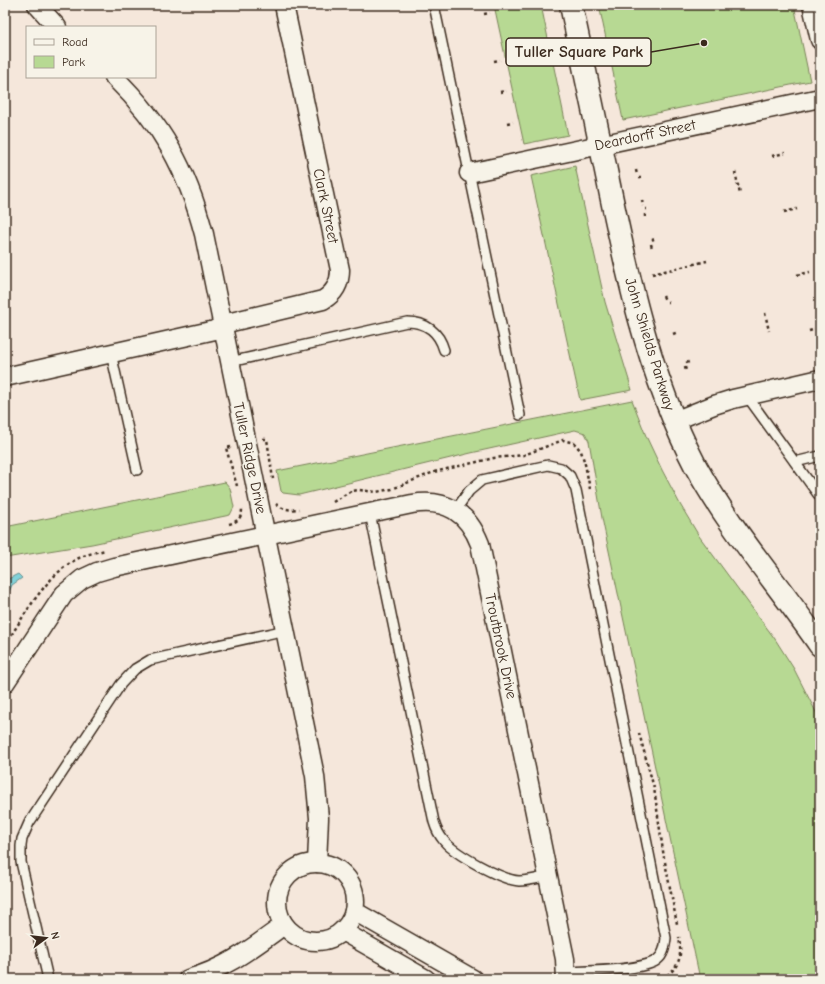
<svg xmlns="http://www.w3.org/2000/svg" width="825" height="984" viewBox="0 0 825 984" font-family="'Comic Neue',sans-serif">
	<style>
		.green { fill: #b7d993; stroke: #798258 }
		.water { fill: #81d2d9; stroke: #658f8e }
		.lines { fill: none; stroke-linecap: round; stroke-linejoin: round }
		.lane-casing { stroke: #3b2a1e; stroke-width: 12 }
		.street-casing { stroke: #3b2a1e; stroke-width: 21 }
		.secondary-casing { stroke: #3b2a1e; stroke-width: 25 }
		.path { stroke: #3b2a1e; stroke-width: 2.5; stroke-dasharray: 3 3; stroke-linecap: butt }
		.lane { stroke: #f7f3e8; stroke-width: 9 }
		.street { stroke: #f7f3e8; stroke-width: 18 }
		.secondary { stroke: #f7f3e8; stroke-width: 22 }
		.labels { text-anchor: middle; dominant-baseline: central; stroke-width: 3; stroke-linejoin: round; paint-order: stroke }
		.street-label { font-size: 15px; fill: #3b2a1e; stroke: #f7f3e8 }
		.leader { fill: none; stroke: #3b2a1e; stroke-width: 1.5 }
		.callout-dot { fill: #3b2a1e; stroke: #f7f3e8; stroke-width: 1.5 }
		.callout { fill: #f7f3e8; stroke: #3b2a1e; stroke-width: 1.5 }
		.callout-label { font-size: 16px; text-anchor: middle; font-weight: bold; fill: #3b2a1e }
	</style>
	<rect width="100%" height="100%" fill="#f5e7db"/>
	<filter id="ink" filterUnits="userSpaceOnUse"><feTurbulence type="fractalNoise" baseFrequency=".025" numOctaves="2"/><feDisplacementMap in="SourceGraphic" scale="8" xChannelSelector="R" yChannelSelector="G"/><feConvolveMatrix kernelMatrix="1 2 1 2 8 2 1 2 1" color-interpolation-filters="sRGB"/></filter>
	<g filter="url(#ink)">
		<g class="green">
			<polygon points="494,5 541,5 568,135 524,144"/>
			<polygon points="599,5 794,5 810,81 623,120"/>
			<polygon points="575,166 605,302 632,390 580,400 531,176"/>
			<polygon points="632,400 646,436 662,470 681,506 699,536 775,639 794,669 820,720 820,979 700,979 602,518 589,441 585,433 575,430 471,453 299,495 283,493 281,491 277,471"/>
			<polygon points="225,482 230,488 234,507 230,515 92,544 5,558 5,527"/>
		</g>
		<polygon class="water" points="18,574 22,578 12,585 5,601 5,578 8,579"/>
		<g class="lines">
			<defs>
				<g id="lane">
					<polyline points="434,5 520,415"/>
					<polyline points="111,353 137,470"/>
					<path d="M230,362L407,322C426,322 439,332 444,350"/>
					<polyline points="747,396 820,497"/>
					<polyline points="795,462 820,456"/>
					<path d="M455,511L469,491L482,480L548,465L561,468L570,476L576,490L666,938C665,946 664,955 657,960C642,971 587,971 567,972"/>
					<path d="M370,513L434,822C436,829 439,835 444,841C455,854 501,880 519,881C529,881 539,878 549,876"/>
					<polyline points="48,979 21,862 21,846 22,839 29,823 121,684 135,669 150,660 286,630"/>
				</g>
				<g id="street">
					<polyline points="37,5 57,27"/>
					<polyline points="812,5 820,40"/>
					<path d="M114,77C162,124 187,169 204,234L315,776L319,818L317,863"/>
					<polyline points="469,173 820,98"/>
					<path d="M223,324L323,300C335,293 340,283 340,270L284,5"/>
					<polyline points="5,377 224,328"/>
					<polyline points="674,421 714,405 733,399 820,379"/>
					<path d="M5,683L54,609L64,594L82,579L97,572L114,567L412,504C446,498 468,513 480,544L565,959L566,979"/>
					<circle cx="316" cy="902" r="39"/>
					<polyline points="354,911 473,979"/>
					<polyline points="342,931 426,979"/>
					<path d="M188,979C227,968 252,948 284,925"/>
				</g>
				<path id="secondary" d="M571,5C582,59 594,112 605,166C626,269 647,373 696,467C731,531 779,585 820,645"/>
			</defs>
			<use href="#lane" class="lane-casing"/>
			<use href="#street" class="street-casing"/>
			<use href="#secondary" class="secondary-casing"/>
			<g class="path">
				<polyline points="484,14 490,13"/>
				<polyline points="494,61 500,60"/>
				<polyline points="500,92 506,91"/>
				<polyline points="507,123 513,122"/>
				<polyline points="772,156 785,153"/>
				<polyline points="636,170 637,175"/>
				<polyline points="735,172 740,194"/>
				<polyline points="639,178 641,178"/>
				<polyline points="642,200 643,206"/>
				<polyline points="645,209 647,209"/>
				<polyline points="784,212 797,209"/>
				<polyline points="645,214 645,218"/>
				<polyline points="652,240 654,239"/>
				<polyline points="651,244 652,248"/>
				<polyline points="652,274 707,261"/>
				<polyline points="797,275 810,272"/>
				<polyline points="663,296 665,300"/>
				<polyline points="667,302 669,302"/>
				<polyline points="765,313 769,331"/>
				<polyline points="809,331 820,328"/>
				<polyline points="673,334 678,332"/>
				<polyline points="686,363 689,362"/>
				<polyline points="685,367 686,371"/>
				<polyline points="263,439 267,439 273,479"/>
				<polyline points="231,447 226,448 237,486"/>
				<polyline points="333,502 351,491 359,490 376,492 392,489 434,472 494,458 524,455 563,440 574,443 581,451 585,464 590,489"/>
				<path d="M276,504C283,510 291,510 299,509"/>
				<path d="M229,524C237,522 242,518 242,509"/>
				<path d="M5,645C24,616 45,576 77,559C86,554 97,552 106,550"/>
				<polyline points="5,704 9,706"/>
				<polyline points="639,733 654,788 664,858"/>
				<polyline points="665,862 677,924"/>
				<polyline points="668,975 670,979"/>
				<path d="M662,979C680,967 682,958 679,937"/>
			</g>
			<use href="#lane" class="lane"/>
			<use href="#street" class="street"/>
			<use href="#secondary" class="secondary"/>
		</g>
	</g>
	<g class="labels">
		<g class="street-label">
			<text transform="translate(645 135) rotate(-12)">Deardorff Street</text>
			<text transform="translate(326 206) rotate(78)">Clark Street</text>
			<text transform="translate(650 344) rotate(73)">John Shields Parkway</text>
			<text transform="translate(250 458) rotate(78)">Tuller Ridge Drive</text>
			<text transform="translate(501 646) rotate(78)">Troutbrook Drive</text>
		</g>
	</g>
	<path class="leader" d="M704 43L651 52"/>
	<circle class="callout-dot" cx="704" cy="43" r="4"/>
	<rect class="callout" x="506" y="38" width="145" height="28" rx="4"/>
	<g class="callout-label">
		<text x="579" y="57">Tuller Square Park</text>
	</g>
	<rect width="825" height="984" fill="none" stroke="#f7f3e8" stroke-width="20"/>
	<rect x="10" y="10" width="805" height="964" fill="none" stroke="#3b2a1e" stroke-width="1.5" filter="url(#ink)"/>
	<rect x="26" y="26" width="130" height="52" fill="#f7f3e8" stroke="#aca397"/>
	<rect x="34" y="39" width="20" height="6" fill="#f7f3e8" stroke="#aca397"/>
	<text x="62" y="46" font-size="12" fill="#3b2a1e">Road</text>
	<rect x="34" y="56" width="20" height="12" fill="#b7d993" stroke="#aca397"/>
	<text x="62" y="66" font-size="12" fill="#3b2a1e">Park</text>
	<g transform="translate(46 938) rotate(75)" stroke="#f7f3e8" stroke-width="3" paint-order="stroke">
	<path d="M0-3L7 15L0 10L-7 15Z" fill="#3b2a1e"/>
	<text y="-6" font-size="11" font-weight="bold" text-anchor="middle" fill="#3b2a1e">N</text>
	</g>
</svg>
